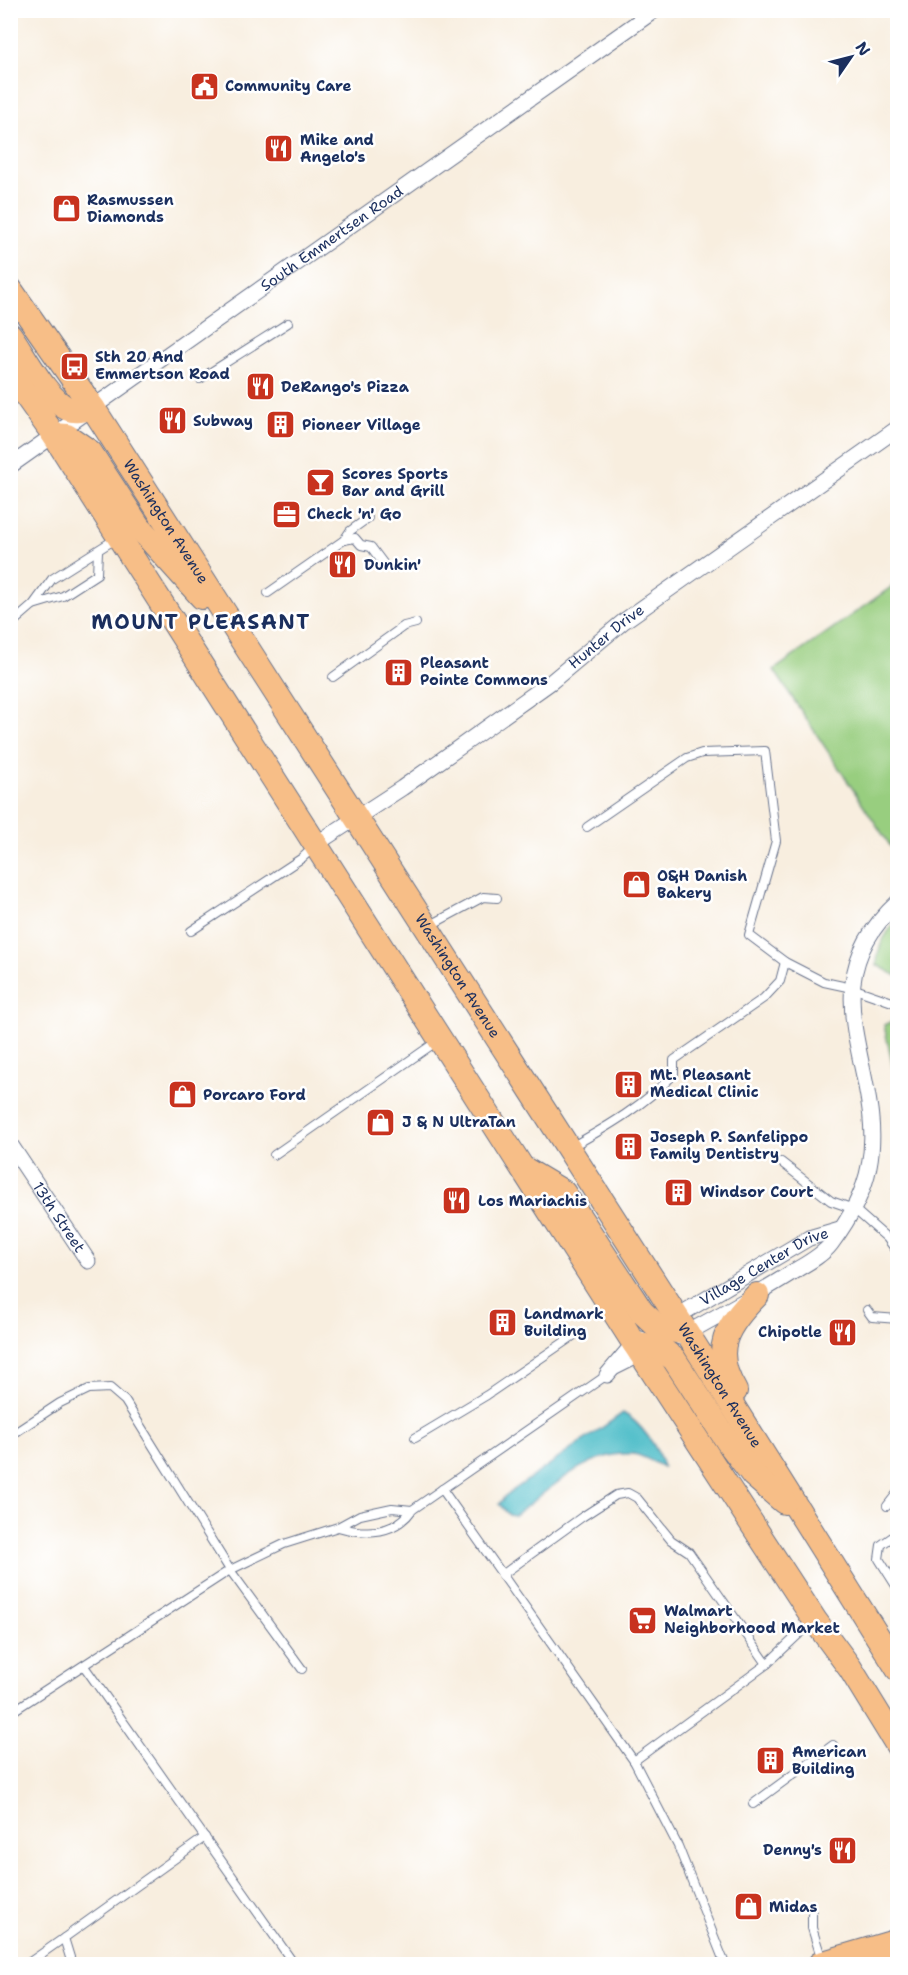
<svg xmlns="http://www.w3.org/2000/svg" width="908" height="1975" viewBox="0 0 908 1975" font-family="'Shantell Sans',sans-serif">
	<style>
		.green { fill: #98ce7f; stroke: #5a7e6e; stroke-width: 1.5 }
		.water { fill: #52bfca; stroke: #367794; stroke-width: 1.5 }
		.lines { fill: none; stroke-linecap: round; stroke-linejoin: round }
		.lane-casing { stroke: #68728b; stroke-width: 10 }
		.street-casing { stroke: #68728b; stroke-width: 17 }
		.primary-casing { stroke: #68728b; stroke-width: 26 }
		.lane { stroke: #fff; stroke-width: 8 }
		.street { stroke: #fff; stroke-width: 15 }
		.primary { stroke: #f7be87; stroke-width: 24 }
		.labels { text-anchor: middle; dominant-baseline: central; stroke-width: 5; stroke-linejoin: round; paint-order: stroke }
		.poi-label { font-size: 15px; font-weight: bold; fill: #1b2f5e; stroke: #fff; text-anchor: start }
		.street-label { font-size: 15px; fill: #1b2f5e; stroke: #fff }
		.district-label { font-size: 21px; font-weight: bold; letter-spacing: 1.5px; fill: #1b2f5e; stroke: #fff }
	</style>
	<rect width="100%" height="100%" fill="#fff"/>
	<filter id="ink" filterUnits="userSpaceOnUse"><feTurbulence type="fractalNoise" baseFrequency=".0167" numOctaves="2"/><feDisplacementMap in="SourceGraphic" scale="12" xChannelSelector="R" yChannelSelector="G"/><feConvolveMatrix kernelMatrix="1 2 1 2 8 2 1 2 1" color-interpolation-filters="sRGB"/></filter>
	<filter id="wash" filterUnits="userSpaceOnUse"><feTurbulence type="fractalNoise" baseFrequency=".008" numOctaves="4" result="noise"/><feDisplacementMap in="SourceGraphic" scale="24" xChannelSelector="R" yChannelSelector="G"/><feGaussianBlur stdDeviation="1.35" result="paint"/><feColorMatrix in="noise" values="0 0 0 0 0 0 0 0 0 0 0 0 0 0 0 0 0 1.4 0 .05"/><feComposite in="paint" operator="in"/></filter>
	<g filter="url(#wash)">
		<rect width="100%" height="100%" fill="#f8eedf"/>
		<g class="green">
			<polygon points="897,583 897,856 774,670"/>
			<path d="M897,920V976L877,965C877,947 885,934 897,920Z"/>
			<polygon points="892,1021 897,1021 897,1086 884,1025"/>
		</g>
		<path class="water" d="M623,1413C641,1423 658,1447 663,1467C654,1463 643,1455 633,1454C588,1450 548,1491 514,1516L509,1515L499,1504L505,1496Z"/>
	</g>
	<g filter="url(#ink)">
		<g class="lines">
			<defs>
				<g id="lane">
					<polyline points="200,379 288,323"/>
					<polyline points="344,540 350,531 368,518"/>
					<polyline points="268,593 344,540 355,538 361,545 371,547 386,567 403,567"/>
					<polyline points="33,605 63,596 97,574 98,551"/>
					<polyline points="10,625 33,605 52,579 117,538"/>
					<polyline points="333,677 404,626 416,623"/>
					<polyline points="587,827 687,758 702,753 765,751 776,841 749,935 785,962 824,982 852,988 898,1004"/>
					<polyline points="429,926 483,897 497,898"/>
					<polyline points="191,931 302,858 313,848"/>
					<path d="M571,1147C607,1127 646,1104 674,1074V1060L764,998L780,981L785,962"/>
					<polyline points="274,1155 436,1042"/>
					<polyline points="781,1162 831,1201 854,1209 887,1238 898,1253"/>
					<polyline points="867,1310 872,1317 898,1319"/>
					<polyline points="10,1436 60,1403 89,1389 110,1388 125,1401 230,1570 302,1669"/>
					<polyline points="415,1438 487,1395 576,1334"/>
					<polyline points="442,1489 634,1761 678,1846 725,1964"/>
					<polyline points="887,1506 898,1492"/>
					<path d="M338,1527C366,1535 394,1535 412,1510L607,1375L639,1359"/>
					<polyline points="898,1533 881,1545 879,1559 898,1589"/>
					<polyline points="502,1575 582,1517 616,1495 628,1493 637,1498 671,1540 689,1552 767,1664"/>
					<polyline points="84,1666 294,1964"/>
					<polyline points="10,1713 230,1570 284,1544 338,1527 360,1515 392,1508 412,1510"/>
					<polyline points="634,1761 767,1664 800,1633 814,1624"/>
					<polyline points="753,1804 833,1745"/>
					<polyline points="812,1913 812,1928 822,1960"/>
					<polyline points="27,1964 64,1938"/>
					<polyline points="72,1964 64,1938 205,1837"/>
				</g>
				<g id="street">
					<path id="s1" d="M10,466L655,10"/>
					<path id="s2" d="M316,844L402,788L551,682L624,621L898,428"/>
					<path id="s3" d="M10,1144L88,1261"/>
					<path id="s4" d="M669,1321L809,1238L840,1229"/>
					<path d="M680,1337C717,1316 755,1296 791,1273C804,1265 822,1256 831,1244C848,1221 864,1194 869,1166C888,1073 803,988 898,902"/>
					<polyline points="607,1375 634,1343 641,1339"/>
				</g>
				<g id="primary">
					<path id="s5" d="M10,289L93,408L687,1333L898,1669"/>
					<path d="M10,335C23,353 48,402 69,409C76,412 85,409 93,408"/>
					<polyline points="10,373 54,435 634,1343 816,1622 850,1668 898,1746"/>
					<polyline points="54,435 67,436 90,452 138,526 202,597"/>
					<polyline points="526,1170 563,1192 642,1312 659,1328 687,1333"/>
					<polyline points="634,1343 660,1348 674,1359 728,1442 753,1475 784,1502"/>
					<path d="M735,1391C710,1350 727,1325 757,1295"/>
					<polyline points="820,1964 898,1941"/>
				</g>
			</defs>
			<use href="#lane" class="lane-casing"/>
			<use href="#street" class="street-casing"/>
			<use href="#primary" class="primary-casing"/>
			<use href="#lane" class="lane"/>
			<use href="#street" class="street"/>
			<use href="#primary" class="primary"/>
		</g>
	</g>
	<defs>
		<symbol id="civic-square" viewBox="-11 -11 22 22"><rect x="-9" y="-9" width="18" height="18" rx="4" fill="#c8321e" stroke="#fff"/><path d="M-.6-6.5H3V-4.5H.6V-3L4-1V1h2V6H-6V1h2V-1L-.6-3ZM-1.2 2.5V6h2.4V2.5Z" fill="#fff"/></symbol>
		<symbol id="restaurant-square" viewBox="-11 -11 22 22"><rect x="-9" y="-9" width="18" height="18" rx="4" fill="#c8321e" stroke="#fff"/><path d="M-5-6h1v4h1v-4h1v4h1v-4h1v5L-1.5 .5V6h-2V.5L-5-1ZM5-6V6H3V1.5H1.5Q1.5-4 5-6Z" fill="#fff"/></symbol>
		<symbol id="shop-square" viewBox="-11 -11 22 22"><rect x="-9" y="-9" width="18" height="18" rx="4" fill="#c8321e" stroke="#fff"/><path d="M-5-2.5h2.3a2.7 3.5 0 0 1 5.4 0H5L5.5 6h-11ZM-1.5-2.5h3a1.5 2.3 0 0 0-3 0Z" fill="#fff"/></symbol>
		<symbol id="bus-square" viewBox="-11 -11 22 22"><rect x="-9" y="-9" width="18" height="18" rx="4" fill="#c8321e" stroke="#fff"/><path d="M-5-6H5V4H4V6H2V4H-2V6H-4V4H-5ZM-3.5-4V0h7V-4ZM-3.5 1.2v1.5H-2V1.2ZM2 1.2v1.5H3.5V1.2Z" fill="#fff"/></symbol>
		<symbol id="building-square" viewBox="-11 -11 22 22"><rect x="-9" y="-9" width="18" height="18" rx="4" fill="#c8321e" stroke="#fff"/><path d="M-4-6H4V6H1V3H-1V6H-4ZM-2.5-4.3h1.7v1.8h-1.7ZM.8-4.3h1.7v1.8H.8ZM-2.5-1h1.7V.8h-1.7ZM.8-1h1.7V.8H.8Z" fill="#fff"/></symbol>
		<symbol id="bar-square" viewBox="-11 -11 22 22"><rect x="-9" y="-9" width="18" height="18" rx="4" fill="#c8321e" stroke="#fff"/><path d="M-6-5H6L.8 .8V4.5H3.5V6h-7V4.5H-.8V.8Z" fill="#fff"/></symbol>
		<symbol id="office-square" viewBox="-11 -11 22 22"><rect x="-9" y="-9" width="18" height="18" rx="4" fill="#c8321e" stroke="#fff"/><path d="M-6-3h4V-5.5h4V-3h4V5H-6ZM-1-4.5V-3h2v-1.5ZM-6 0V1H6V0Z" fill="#fff"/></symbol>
		<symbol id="supermarket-square" viewBox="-11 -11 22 22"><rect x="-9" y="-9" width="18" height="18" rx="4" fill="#c8321e" stroke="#fff"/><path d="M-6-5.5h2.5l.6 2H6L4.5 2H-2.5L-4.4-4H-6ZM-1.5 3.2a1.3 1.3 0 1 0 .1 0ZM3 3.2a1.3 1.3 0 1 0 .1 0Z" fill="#fff"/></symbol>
	</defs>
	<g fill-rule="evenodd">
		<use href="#civic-square" x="188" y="70" width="33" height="33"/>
		<use href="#restaurant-square" x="262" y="132" width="33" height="33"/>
		<use href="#shop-square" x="50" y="192" width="33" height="33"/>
		<use href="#bus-square" x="58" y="350" width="33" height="33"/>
		<use href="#restaurant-square" x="244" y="370" width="33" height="33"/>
		<use href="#restaurant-square" x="156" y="404" width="33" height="33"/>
		<use href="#building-square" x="264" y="408" width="33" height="33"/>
		<use href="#bar-square" x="304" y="466" width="33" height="33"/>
		<use href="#office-square" x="270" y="498" width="33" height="33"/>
		<use href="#restaurant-square" x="326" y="548" width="33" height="33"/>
		<use href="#building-square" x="382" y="656" width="33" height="33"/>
		<use href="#shop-square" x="620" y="868" width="33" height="33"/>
		<use href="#building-square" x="612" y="1068" width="33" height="33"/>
		<use href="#shop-square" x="166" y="1078" width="33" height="33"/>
		<use href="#shop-square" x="364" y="1106" width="33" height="33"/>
		<use href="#building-square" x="612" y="1130" width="33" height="33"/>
		<use href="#building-square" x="662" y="1176" width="33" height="33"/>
		<use href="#restaurant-square" x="440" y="1184" width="33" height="33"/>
		<use href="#building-square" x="486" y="1306" width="33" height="33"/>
		<use href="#restaurant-square" x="826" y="1316" width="33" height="33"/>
		<use href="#supermarket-square" x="626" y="1604" width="33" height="33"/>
		<use href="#building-square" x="754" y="1744" width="33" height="33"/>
		<use href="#restaurant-square" x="826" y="1834" width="33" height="33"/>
		<use href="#shop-square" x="732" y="1890" width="33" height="33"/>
	</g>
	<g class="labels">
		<g class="poi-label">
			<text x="225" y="86">Community Care</text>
			<text x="300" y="140">Mike and<tspan x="300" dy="17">Angelo's</tspan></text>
			<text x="87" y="200">Rasmussen<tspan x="87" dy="17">Diamonds</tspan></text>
			<text x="95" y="357">Sth 20 And<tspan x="95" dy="17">Emmertson Road</tspan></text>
			<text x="281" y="387">DeRango's Pizza</text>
			<text x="193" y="421">Subway</text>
			<text x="302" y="425">Pioneer Village</text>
			<text x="342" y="474">Scores Sports<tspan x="342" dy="17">Bar and Grill</tspan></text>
			<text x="307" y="514">Check 'n' Go</text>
			<text x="364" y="565">Dunkin'</text>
			<text x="420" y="663">Pleasant<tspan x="420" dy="17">Pointe Commons</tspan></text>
			<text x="657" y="876">O&amp;H Danish<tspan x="657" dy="17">Bakery</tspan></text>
			<text x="650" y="1075">Mt. Pleasant<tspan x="650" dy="17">Medical Clinic</tspan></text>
			<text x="203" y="1095">Porcaro Ford</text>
			<text x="402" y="1122">J &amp; N UltraTan</text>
			<text x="650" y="1137">Joseph P. Sanfelippo<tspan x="650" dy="17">Family Dentistry</tspan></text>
			<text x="700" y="1192">Windsor Court</text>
			<text x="478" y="1201">Los Mariachis</text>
			<text x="524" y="1314">Landmark<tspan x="524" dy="17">Building</tspan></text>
			<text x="822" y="1332" text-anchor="end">Chipotle</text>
			<text x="664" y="1611">Walmart<tspan x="664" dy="17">Neighborhood Market</tspan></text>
			<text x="792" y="1752">American<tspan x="792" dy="17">Building</tspan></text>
			<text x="822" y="1850" text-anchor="end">Denny's</text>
			<text x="769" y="1907">Midas</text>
		</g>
		<g class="street-label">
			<text stroke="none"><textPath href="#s1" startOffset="394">South Emmertsen Road</textPath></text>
			<text stroke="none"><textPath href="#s5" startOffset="280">Washington Avenue</textPath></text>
			<text stroke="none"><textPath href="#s2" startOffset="357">Hunter Drive</textPath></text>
			<text stroke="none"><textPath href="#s5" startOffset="820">Washington Avenue</textPath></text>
			<text stroke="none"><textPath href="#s3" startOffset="88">13th Street</textPath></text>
			<text stroke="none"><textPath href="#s4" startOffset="110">Village Center Drive</textPath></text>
			<text stroke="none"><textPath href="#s5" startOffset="1306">Washington Avenue</textPath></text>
		</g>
		<g class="district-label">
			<text x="201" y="622">MOUNT PLEASANT</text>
		</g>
	</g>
	<rect width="908" height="1975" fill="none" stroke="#fff" stroke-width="36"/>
	<g transform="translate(851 57) rotate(55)" stroke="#ffffff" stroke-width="4.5" paint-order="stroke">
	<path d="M0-4.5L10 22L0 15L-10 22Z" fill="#1b2f5e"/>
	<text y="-9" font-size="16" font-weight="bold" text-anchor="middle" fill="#1b2f5e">N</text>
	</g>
</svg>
